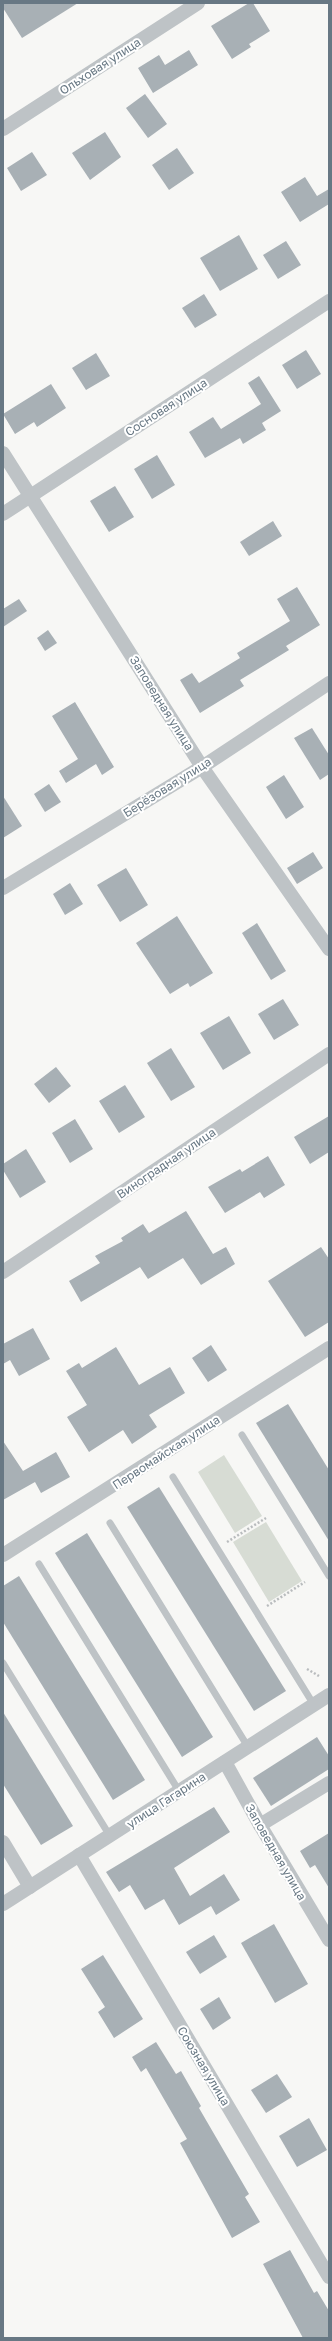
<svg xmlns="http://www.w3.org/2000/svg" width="332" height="2341" viewBox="0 0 332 2341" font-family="'Golos Text',sans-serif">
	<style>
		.green { fill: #d7dcd4 }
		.building { fill: #a8b0b5 }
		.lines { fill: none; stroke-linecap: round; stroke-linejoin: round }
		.path { stroke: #b9bcbe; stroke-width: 2.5; stroke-dasharray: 2 2; stroke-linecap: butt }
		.service { stroke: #bec3c6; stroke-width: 7 }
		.minor { stroke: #bec3c6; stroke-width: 14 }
		.labels { text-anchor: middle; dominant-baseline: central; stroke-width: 4; stroke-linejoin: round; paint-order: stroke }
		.street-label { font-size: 12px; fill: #687884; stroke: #fff }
	</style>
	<rect width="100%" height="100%" fill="#f7f7f5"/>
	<g class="green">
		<polygon points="224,1455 262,1516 235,1533 198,1472"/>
		<polygon points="266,1522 302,1581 269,1602 233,1542"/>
	</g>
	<g class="building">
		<polygon points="3,3 78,3 22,38 3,8"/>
		<polygon points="249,3 253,3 270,31 249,44 251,47 232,59 211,26"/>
		<polygon points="189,50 198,65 153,93 138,68 159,55 165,65"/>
		<polygon points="145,94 167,124 148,138 126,108"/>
		<polygon points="105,132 121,157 90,180 72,153"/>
		<polygon points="177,148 194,173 169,190 152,165"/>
		<polygon points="32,152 47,175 21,191 7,168"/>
		<polygon points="305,177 317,196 329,189 329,204 300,222 281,192"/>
		<polygon points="239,235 258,269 220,291 200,258"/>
		<polygon points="286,241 301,265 278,279 263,255"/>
		<polygon points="204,294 217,315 195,328 182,308"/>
		<polygon points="306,350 321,374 297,389 282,365"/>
		<polygon points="96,353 110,376 86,390 72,368"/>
		<polygon points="259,376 281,411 262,423 266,430 243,444 240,438 205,458 189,432 213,417 221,429 261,404 248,383"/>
		<polygon points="51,384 66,408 37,427 34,422 15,434 3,414"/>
		<polygon points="157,455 175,485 152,499 134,469"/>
		<polygon points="115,486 134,517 109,532 90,501"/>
		<polygon points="273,521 282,536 249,556 240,542"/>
		<polygon points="297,587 320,625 286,646 289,650 240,680 244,686 200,713 180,680 192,673 199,683 240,658 237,653 290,621 277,599"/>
		<polygon points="19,599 27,611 3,627 3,609"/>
		<polygon points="48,630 57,643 45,651 37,638"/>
		<polygon points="75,702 114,767 102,775 96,764 66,783 59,771 78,759 52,716"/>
		<polygon points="312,728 329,755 329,774 320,780 294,738"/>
		<polygon points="284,775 304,807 286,819 266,787"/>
		<polygon points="49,784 61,802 45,812 34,794"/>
		<polygon points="3,796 22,826 3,838"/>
		<polygon points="313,852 323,868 297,884 287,868"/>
		<polygon points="126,868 148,905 120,922 97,885"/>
		<polygon points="70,883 83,904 65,915 53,894"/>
		<polygon points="177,916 213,973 190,987 188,983 170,994 136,943"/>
		<polygon points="257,923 286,971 271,980 242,933"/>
		<polygon points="283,999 299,1025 274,1040 258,1014"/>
		<polygon points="229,1016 251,1053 223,1070 200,1033"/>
		<polygon points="171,1048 195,1087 171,1101 147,1063"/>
		<polygon points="56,1067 71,1086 49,1103 34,1084"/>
		<polygon points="125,1085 145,1117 119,1133 99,1101"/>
		<polygon points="329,1116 329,1152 310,1164 294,1137"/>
		<polygon points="75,1119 93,1149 70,1163 52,1133"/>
		<polygon points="26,1149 46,1182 20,1198 3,1170 3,1164"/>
		<polygon points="268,1156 285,1185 264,1198 260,1192 225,1213 208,1187 240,1169 242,1172"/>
		<polygon points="186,1211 213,1254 226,1247 235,1264 201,1285 183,1258 148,1279 140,1267 81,1302 69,1281 100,1263 95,1256 123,1241 121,1238 143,1224 149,1233"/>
		<polygon points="321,1247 329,1259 329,1322 305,1337 268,1281"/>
		<polygon points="33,1328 50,1359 19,1376 10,1360 3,1364 3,1344"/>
		<polygon points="211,1345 227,1370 208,1382 192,1358"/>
		<polygon points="116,1347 139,1385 170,1367 185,1393 149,1415 157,1427 132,1444 123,1430 89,1452 67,1417 87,1405 66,1371 79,1363 82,1368"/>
		<polygon points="288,1404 329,1470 329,1541 256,1423"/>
		<polygon points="3,1441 23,1471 56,1452 70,1477 41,1493 35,1482 3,1500"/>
		<polygon points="159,1487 286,1691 254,1711 127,1507"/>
		<polygon points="87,1533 213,1737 182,1757 55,1553"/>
		<polygon points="19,1576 145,1780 113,1800 3,1622 3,1586"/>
		<polygon points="3,1712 73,1826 41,1845 3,1784"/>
		<polygon points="317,1737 329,1756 329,1769 271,1806 253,1778"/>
		<polygon points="214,1807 230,1832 174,1868 190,1896 224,1874 240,1900 216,1915 211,1906 179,1925 164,1899 145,1910 130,1885 119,1892 106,1872"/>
		<polygon points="329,1833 329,1888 315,1865 310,1868 300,1851"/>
		<polygon points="274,1924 308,1984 275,2003 241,1943"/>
		<polygon points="214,1935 227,1957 200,1974 186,1952"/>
		<polygon points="103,1955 143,2019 114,2038 98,2012 105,2007 81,1969"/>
		<polygon points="219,1997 231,2018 213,2030 200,2009"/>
		<polygon points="156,2042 176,2074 181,2071 201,2106 199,2108 249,2194 245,2197 260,2222 232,2238 180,2143 187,2139 146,2068 141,2072 132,2057"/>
		<polygon points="277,2074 292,2097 266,2113 251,2090"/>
		<polygon points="309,2118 327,2150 297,2167 279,2136"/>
		<polygon points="290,2250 314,2293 317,2291 329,2311 329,2338 303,2338 263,2264"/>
	</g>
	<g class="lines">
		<g class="path">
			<polyline points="227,1542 266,1518"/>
			<polyline points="267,1606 305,1582"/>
			<polyline points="307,1669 319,1676"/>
		</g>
		<g class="service">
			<polyline points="242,1435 329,1576"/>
			<polyline points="173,1477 314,1705"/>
			<polyline points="110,1523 248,1747"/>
			<polyline points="39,1564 179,1791"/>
			<polyline points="3,1663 110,1836"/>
		</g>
		<g class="minor">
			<polyline points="3,129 198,3"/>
			<polyline points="3,453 202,767 329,949"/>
			<polyline points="3,514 329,301"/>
			<polyline points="3,888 202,767 329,683"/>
			<polyline points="3,1272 329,1054"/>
			<polyline points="3,1555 329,1348"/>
			<polyline points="225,1762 260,1825 329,1940"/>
			<polyline points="260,1825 329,1783"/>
			<polyline points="3,1842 30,1887"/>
			<polyline points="79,1855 329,2277"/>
			<polyline points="3,1904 329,1695"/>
		</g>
	</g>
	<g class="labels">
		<g class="street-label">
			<text transform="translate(100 66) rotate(-33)">Ольховая улица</text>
			<text transform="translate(166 407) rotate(-33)">Сосновая улица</text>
			<text transform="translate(162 703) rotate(58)">Заповедная улица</text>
			<text transform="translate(167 787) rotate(-32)">Берёзовая улица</text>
			<text transform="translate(166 1163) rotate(-34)">Виноградная улица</text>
			<text transform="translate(166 1452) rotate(-33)">Первомайская улица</text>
			<text transform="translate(166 1800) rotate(-33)">улица Гагарина</text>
			<text transform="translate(276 1852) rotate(60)">Заповедная улица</text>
			<text transform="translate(204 2066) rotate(59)">Союзная улица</text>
		</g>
	</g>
	<rect width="332" height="2341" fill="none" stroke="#687884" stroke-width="8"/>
</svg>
